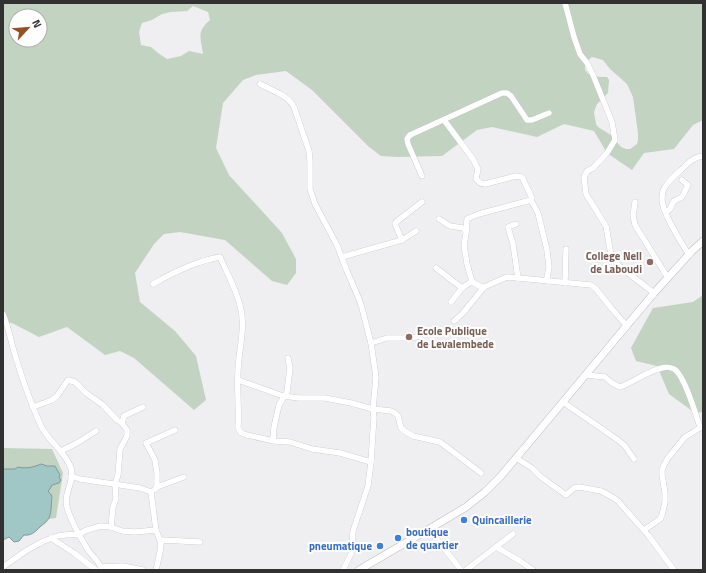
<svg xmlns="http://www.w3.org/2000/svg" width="706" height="573" viewBox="0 0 706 573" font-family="'Titillium Web',sans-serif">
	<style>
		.green { fill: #c2d3c2; fill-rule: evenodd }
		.water { fill: #a0c6c6; stroke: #7f999a }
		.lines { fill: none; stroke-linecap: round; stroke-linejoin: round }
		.minor-casing { stroke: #bcbbbe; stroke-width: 6 }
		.major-casing { stroke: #bcbbbe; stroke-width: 8 }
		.minor { stroke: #fff; stroke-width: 5.5 }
		.major { stroke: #fff; stroke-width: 7 }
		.education-dot { fill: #8d6e63; stroke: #fff; stroke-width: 1.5 }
		.shop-dot { fill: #3f7fe0; stroke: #fff; stroke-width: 1.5 }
		.labels { text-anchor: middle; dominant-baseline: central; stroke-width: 4; stroke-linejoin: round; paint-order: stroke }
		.education-label { font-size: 11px; font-weight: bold; fill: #785e54; stroke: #fff; text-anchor: end }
		.shop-label { font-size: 11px; font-weight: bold; fill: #366cbe; stroke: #fff; text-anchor: start }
	</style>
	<rect width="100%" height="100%" fill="#efeef1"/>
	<g class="green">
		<path d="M3,3H703V120L693,125L674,149L644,153L632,170L607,153L594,131L564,124L537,137L492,127L477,130L442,156L397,157L381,156L368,146L312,90L286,71L256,75L243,80L223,103L216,148L229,175L282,233L296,259V273L287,285L272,281L225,240L180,232L164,234L154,244L135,273L140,302L175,331L196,356L206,400L194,410L134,358L120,351L105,355L67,327L39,337L12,323L3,322ZM193,6L208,12L210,20C196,32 201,38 203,54L189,51L181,56L167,59L158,53L151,47L141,45L139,32L142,23L152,20L162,14L171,12L187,11ZM16,16H40V40H16ZM592,57L603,60L610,69L627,84L633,97L638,133V140L637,144L630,149H626L621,147L611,135L598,127L596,124L594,112L597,104L608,93L609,80L607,77C601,77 589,77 586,71C584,69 585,65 586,62Z"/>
		<polygon points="703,295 703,412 695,413 669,394 657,366 636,361 631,348 653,308 693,302"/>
		<path d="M3,448L52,449L63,473L56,518L49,519C51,511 51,504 52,496L48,491L50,489L52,484L58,483L60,475L55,466H47L41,464C34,467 26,469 18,467L15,469H3Z"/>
	</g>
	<path class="water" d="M41,464L47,466H55L60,475L59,477L61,480L59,483L52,485L50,489L48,491L52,496C51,503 52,511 49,518C47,522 43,524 40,527C35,532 31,536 24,535L19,541L14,542L9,537L3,540V469H15L18,467C26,469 34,467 41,464Z"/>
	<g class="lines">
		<defs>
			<g id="minor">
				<polyline points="565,3 574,37 580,54 587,63 593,75 612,122 615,140 607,153 593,168 587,171 584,177 586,194 606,226 611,255 619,266 654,293"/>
				<path d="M260,84C271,90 288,95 294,107L309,151L310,162V189L315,204L337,245L347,271L359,299L362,308L371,343L376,377L373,409L374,418L373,431L371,462L368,486L353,531L352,552L343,570"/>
				<path d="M444,120L473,159L478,169L476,179C479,182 481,184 485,184L516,176L522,177L532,198L531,200L538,213L547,250L549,267L547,278L548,281"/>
				<polyline points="422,176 408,144 407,139 410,135 502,93 507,93 511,96 527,120 532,120 549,113"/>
				<polyline points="531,200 479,214 469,218 467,219 466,234 464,245 467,264 472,281 474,283 481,287 484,287 507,277 591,285 596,289 612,309 627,326"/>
				<polyline points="635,202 633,216 635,225 668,278"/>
				<polyline points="666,212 670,209 674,201 682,197 688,185 682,180"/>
				<polyline points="439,219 450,226 463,228 466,231"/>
				<polyline points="516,224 508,227 513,244 518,278"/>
				<polyline points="402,240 395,224 396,222 422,202"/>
				<path d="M689,255C681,242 662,213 662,199C662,195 663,190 665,187C669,181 675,175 680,171C687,164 693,157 703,156"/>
				<polyline points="342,257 402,240 416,231"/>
				<polyline points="436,268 462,288"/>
				<polyline points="565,283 566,249"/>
				<path d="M153,284C174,272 196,261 220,257C227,273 236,289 240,305C246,327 239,348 238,370C237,389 239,409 238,428L241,433L247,435L274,441L290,442L312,449L340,453L371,462"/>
				<polyline points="451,302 462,288 472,281"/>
				<path d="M3,314C9,328 11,343 16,358C23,381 31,404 41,426C49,442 65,451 71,468C75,481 63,494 67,507C71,522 80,537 88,550C93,557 100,562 102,570"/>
				<polyline points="454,321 463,313 484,287"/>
				<polyline points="371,343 387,338 410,338 421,336"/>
				<path d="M586,375L605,377L612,383L620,387C634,382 647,371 662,368C665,367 671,367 674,369C684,374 696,415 700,427"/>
				<polyline points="238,380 283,396 299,398 325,398 351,403 373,409 391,411 395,413 398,416 401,428 406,432 413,436 440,442 481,473"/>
				<polyline points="563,402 618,440 625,446 634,459"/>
				<polyline points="33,407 52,400 57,396 68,380 75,382 86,393 103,405 117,420 122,423 127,430 127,436 120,449 118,475 115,484 116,499 113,507 111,527"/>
				<polyline points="122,423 124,416 143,407"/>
				<polyline points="273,440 274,427 279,405 287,392 290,368 288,358"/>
				<polyline points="61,451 77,443 96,431"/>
				<polyline points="516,458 532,468 541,477 566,495 574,488 579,487 601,491 614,498 618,501 648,535 674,570"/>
				<polyline points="71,476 80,479 140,488 151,492"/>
				<polyline points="157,487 157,473 155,460 146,443 175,430"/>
				<polyline points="155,489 157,487 184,477"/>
				<polyline points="151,492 156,530 161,543 160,552 156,570"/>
				<polyline points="429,529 461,570"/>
				<polyline points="644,530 660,519 662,515 665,502 665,493 662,475 662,470 664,465 668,458 685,437 703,426"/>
				<polyline points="51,538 74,553 96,570"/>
				<polyline points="161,543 163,540 200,542"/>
				<polyline points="496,547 520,561 533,570"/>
				<polyline points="3,567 27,550 44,541 58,536 65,535 79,534 87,530 101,526 111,527 122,531 135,532 156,530"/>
				<polyline points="101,567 123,566 143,570"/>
				<polyline points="466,570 513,534"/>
			</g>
			<polyline id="major" points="359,570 441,522 466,507 485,492 501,476 654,293 692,251 703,241"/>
		</defs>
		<use href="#minor" class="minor-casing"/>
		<use href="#major" class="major-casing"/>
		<use href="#minor" class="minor"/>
		<use href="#major" class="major"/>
	</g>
	<g class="education-dot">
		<circle cx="650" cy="262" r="4"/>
		<circle cx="409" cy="337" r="4"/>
	</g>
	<g class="shop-dot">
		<circle cx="464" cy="520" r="4"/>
		<circle cx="398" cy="538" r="4"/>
		<circle cx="380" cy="546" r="4"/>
	</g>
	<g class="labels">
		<g class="education-label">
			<text x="642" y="256">College Nell<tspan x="642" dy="13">de Laboudi</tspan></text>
			<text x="417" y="331" text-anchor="start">Ecole Publique<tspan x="417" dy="13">de Levalembede</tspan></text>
		</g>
		<g class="shop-label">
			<text x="472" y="520">Quincaillerie</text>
			<text x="406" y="532">boutique<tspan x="406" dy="13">de quartier</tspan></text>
			<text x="372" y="546" text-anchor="end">pneumatique</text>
		</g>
	</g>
	<rect width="706" height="573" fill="none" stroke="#313132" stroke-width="8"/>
	<g transform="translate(28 28) rotate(64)"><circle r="19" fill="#ffffff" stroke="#adadad"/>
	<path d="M0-3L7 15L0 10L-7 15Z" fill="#955124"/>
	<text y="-6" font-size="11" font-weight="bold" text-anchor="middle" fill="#313132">N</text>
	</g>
</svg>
